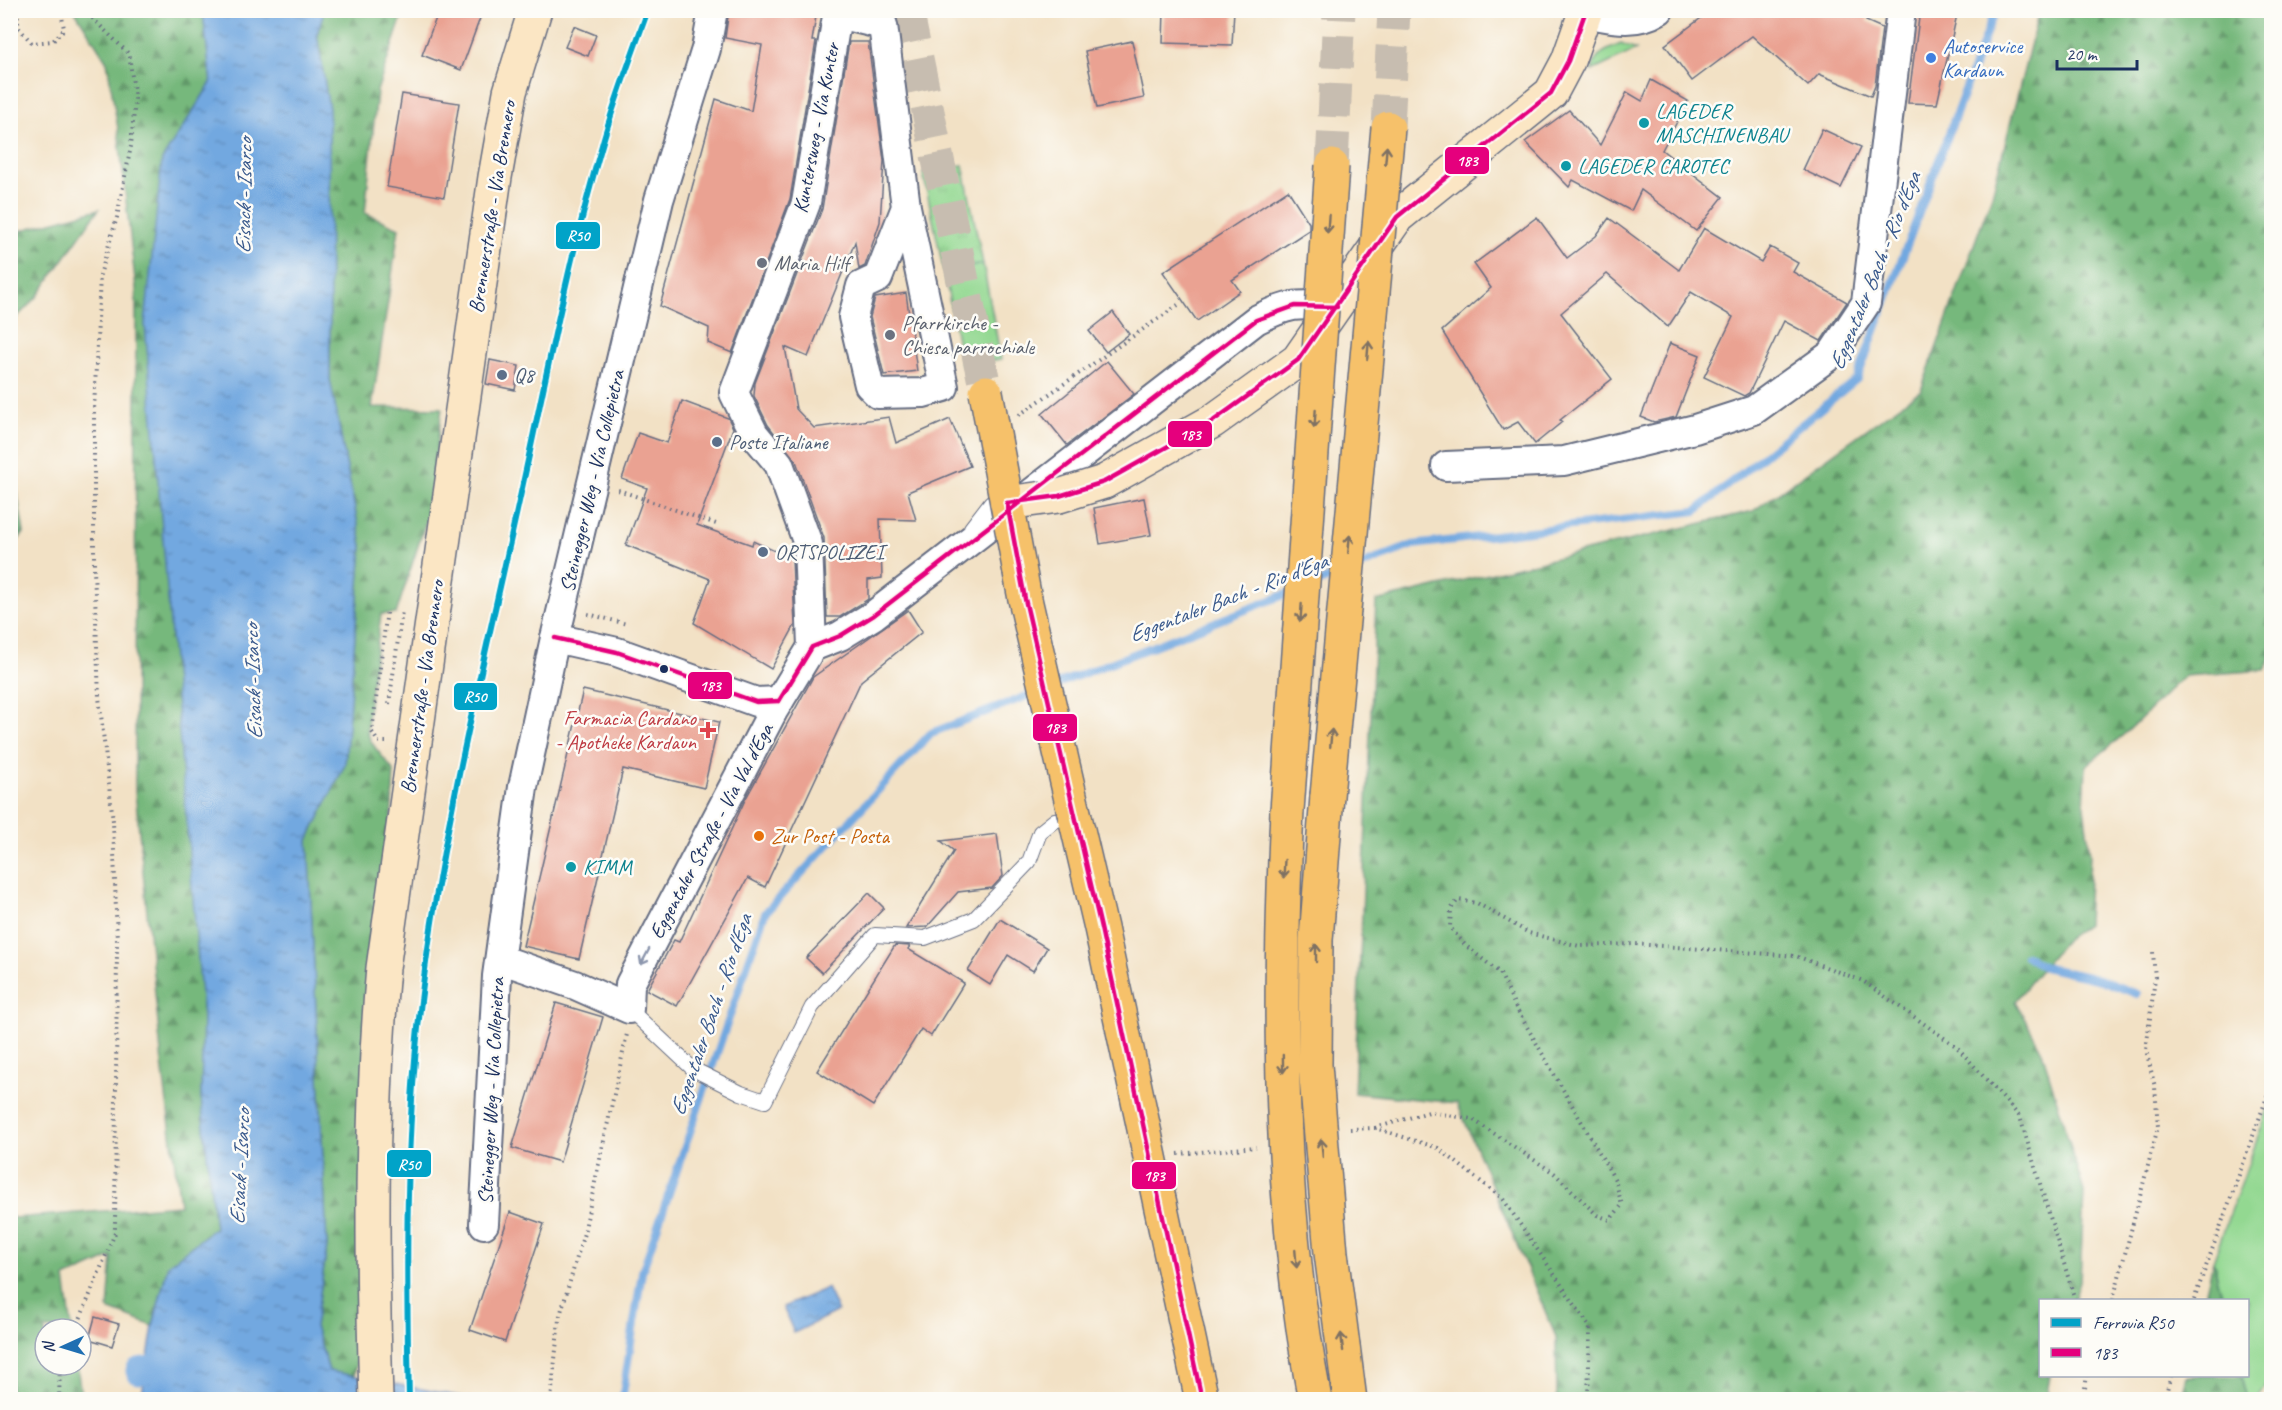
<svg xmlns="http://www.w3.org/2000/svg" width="2282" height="1410" viewBox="0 0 2282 1410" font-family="Caveat,sans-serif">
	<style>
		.grass { fill: #93d891; stroke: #578478; stroke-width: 1.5 }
		.forest { fill: url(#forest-firs); stroke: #48746c; stroke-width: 1.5 }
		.park { fill: url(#park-tufts); stroke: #578478; stroke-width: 1.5 }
		.water { fill: url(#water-ripples); stroke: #466c9f; stroke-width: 1.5 }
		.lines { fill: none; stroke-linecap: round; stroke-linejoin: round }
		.stream { stroke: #72a8e0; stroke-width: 8 }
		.canal { stroke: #72a8e0; stroke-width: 27 }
		.building { fill: #eaa292 }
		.primary-tunnel { stroke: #c7bdb0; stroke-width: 33; stroke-dasharray: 33 16; stroke-linecap: butt }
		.highway-tunnel { stroke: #c7bdb0; stroke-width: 33; stroke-dasharray: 33 16; stroke-linecap: butt }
		.lane-casing { stroke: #666d82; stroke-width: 16 }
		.street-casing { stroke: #666d82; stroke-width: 32 }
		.secondary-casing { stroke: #666d82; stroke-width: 36 }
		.primary-casing { stroke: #666d82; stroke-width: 36 }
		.highway-casing { stroke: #666d82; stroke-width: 36 }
		.path { stroke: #666d82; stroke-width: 4; stroke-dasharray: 1.5 4.5; stroke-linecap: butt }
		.lane { stroke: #fff; stroke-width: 14 }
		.street { stroke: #fff; stroke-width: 28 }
		.secondary { stroke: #fbe6c4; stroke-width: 33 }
		.primary { stroke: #f6c16b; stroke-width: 33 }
		.highway { stroke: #f6c16b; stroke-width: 33 }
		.secondary-bridge-casing { stroke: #666d82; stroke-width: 36; stroke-linecap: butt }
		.primary-bridge-casing { stroke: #666d82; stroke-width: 36; stroke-linecap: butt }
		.highway-bridge-casing { stroke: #666d82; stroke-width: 36; stroke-linecap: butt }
		.secondary-bridge { stroke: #fbe6c4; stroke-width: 33 }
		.primary-bridge { stroke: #f6c16b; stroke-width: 33 }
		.highway-bridge { stroke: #f6c16b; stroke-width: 33 }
		.bus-1-casing { stroke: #fdfcf7; stroke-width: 9 }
		.bus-1 { stroke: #e5007d; stroke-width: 4.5 }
		.rail-1-casing { stroke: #fdfcf7; stroke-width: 10 }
		.rail-1 { stroke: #01a3c8; stroke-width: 6 }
		.oneway { stroke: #7e7164 }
		.oneway2 { stroke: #8d97ae }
		.shop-dot { fill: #3f7fe0; stroke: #fdfcf7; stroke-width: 2 }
		.culture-dot { fill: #0f9aa8; stroke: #fdfcf7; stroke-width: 2 }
		.worship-dot { fill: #6b7280; stroke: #fdfcf7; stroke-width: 2 }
		.service-dot { fill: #5c6f8a; stroke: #fdfcf7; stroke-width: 2 }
		.bus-dot { fill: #1b2f5e; stroke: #fdfcf7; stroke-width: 2 }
		.health-dot { fill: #e0444e; stroke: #fdfcf7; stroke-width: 2 }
		.food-dot { fill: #e8710a; stroke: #fdfcf7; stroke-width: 2 }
		.labels { text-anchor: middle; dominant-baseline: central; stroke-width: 5; stroke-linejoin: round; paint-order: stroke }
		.shop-label { font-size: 21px; fill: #366cbe; stroke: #fdfcf7; text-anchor: start }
		.culture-label { font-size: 21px; fill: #0d838f; stroke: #fdfcf7; text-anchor: start }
		.street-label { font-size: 21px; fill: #1b2f5e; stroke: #fdfcf7 }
		.worship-label { font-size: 21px; fill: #5b616d; stroke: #fdfcf7; text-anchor: start }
		.service-label { font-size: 21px; fill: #4e5e75; stroke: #fdfcf7; text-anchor: start }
		.health-label { font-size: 21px; fill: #be3a42; stroke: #fdfcf7; text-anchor: end }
		.food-label { font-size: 21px; fill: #c56008; stroke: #fdfcf7; text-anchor: start }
		.water-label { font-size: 22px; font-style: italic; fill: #39598c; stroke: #fdfcf7 }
		.line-badge { stroke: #fdfcf7; stroke-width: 2 }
		.badge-label { font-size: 16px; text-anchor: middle; font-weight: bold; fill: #fff }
	</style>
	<defs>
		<pattern id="forest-firs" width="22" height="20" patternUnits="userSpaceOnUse" patternTransform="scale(1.5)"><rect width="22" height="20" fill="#76b87b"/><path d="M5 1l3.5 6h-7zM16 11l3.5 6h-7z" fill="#609668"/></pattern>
		<pattern id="park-tufts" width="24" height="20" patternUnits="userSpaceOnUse" patternTransform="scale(1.5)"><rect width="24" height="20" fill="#93d891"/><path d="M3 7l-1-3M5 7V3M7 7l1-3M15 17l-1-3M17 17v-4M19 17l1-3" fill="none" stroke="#7eba7f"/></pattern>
		<pattern id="water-ripples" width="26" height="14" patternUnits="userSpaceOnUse" patternTransform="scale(1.5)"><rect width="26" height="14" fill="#72a8e0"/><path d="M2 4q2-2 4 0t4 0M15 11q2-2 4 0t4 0" fill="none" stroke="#5d89b9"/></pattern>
	</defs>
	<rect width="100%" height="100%" fill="#fdfcf7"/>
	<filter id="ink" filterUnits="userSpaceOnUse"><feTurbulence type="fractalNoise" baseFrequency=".0167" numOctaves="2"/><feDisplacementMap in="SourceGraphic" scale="12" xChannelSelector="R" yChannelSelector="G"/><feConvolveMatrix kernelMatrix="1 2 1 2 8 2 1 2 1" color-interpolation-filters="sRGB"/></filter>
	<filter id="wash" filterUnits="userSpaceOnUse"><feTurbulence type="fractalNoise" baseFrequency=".008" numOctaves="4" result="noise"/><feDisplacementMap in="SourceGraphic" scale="24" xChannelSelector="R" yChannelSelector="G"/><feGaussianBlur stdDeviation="1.35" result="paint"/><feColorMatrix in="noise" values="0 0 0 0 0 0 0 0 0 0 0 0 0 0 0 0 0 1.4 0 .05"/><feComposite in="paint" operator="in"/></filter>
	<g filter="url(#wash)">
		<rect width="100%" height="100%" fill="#f2e1c5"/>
		<g class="grass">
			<path d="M1621,44L1636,50L1592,71C1595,54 1606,50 1621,44Z"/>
			<polygon points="983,264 1001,359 962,366 944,272"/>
			<polygon points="2271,1101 2271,1378 2256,1399 2247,1399 2241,1376 2248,1376 2248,1300 2223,1300 2213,1261"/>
		</g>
		<g class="forest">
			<polygon points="75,11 203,11 211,83 162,160 203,1018 201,1098 215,1228 168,1265 153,1326 108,1309 112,1257 65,1278 72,1329 45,1329 45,1365 77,1365 81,1395 96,1399 11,1399 10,1214 13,1218 180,1205 162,1064 135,791 136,289 118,129 107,62"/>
			<path d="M324,11H404L377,91L365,213L399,228L372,407L442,408L428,515L396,614H381C379,635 364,720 368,734C373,750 386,758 394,772L359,1341L354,1378L329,1371L315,1327L327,1246L308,840L345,764L362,546L330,380L329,110L317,34Z"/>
			<polygon points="2039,11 2272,11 2271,658 2265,670 2184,676 2128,731 2086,766 2084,807 2090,854 2087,924 2066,939 2015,1001 2042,1051 2084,1192 2080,1281 2074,1300 2040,1300 2040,1376 2050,1376 2046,1399 1557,1399 1556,1337 1457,1103 1354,1093 1376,601 1753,511 1921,390 1992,195"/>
			<polygon points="99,209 37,297 11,323 11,233"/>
			<polygon points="11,456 24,533 11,548 10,548"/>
			<polygon points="2213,1261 2223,1300 2204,1300"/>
			<polygon points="2187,1376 2241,1376 2247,1399 2181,1399"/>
		</g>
		<polygon class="park" points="963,165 983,264 944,272 923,173"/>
		<g class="water">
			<polygon points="203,11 324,11 317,34 329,110 330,380 362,546 345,764 308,840 327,1246 315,1327 329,1371 473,1399 141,1400 153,1326 168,1265 215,1228 201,1098 203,1018 145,324 162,160 211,83"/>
			<polygon points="827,1288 838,1311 794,1333 783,1307"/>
		</g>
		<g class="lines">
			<g class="stream">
				<polyline points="1356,567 1413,545 1696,511 1857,379 1995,10"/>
				<polyline points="1309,586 1339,574"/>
				<polyline points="1052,686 1294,591"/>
				<polyline points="2026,956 2044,967 2101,980 2137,994"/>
				<polyline points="622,1400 642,1272 765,913 931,733 1040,691"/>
			</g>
			<polyline class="canal" points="139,1371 182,1363"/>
		</g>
		<g id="blocks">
			<g class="building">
				<polygon points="439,10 483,10 461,70 422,55"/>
				<polygon points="729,10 817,10 812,41 816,41 790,199 732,353 708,343 709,328 660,306 716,99 751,111 762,45 725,38"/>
				<polygon points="1164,10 1234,10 1232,45 1163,43"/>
				<polygon points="1712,10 1875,10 1866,21 1882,28 1875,86 1871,96 1819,74 1808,86 1752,36 1692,81 1665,45"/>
				<polygon points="1920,10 1958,10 1937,104 1908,103"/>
				<polygon points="574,26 596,35 588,56 565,47"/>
				<polygon points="1132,41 1144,98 1097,108 1085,51"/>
				<polygon points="849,42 868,42 884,161 880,222 865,266 859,269 855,242 808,357 785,347 796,409 814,428 889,417 896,443 950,419 970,466 908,492 916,520 880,519 882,578 868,580 868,599 865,601 840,617 827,617 824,538 796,461 768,425 754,396 755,383 822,209"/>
				<polygon points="1651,80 1688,101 1662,150 1723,197 1696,231 1641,190 1631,211 1573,180 1569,187 1525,142 1569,110 1600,145 1627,92 1642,101"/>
				<polygon points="402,94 459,103 444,197 387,187"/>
				<polygon points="1822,129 1861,147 1841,188 1803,170"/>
				<polygon points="1288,190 1309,223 1309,230 1232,280 1240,291 1197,321 1163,272"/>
				<polygon points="1537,217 1567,258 1596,236 1609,218 1679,270 1704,228 1761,262 1770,247 1798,263 1793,272 1847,302 1821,341 1784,321 1749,393 1744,396 1704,377 1733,317 1691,292 1668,327 1607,274 1561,313 1612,379 1560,420 1562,422 1535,444 1518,422 1503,430 1442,331 1491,288 1474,264"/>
				<polygon points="906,293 917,371 884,375 870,317 875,298"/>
				<polygon points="1113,312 1129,334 1106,352 1089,331"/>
				<polygon points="1670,343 1700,355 1676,417 1654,422 1641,417"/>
				<polygon points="490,360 519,366 515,390 486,384"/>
				<polygon points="1107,361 1134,394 1067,445 1042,414"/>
				<polygon points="682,401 728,418 733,428 697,525 752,545 753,541 792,559 795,625 771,669 694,623 710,579 626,545 647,488 622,479 638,433 667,443"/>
				<polygon points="1144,498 1151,535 1100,544 1094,508"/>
				<polygon points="908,610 922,632 861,681 765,887 748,878 677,1006 647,990 674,940 679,942 745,800 813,677"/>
				<polygon points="583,690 719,722 704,788 623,769 579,959 523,946"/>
				<polygon points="997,834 1003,876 992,888 958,892 927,927 906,928 954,851 941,841"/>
				<polygon points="869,893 884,908 822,973 806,958"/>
				<polygon points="1000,919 1047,948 1033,971 1008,955 990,985 968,971"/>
				<polygon points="895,945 910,946 908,949 964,983 931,1036 921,1029 873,1106 817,1071"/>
				<polygon points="556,1003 603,1017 560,1162 512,1148"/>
				<polygon points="510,1212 544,1224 505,1342 470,1330"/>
				<polygon points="95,1317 119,1324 112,1346 89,1339"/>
			</g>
		</g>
	</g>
	<g filter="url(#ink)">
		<use href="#blocks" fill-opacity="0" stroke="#666d82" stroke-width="1.5"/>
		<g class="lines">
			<polyline class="primary-tunnel" points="907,10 986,392"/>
			<g class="highway-tunnel">
				<polyline points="1388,128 1394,10"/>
				<polyline points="1332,166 1339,10"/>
			</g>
			<defs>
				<g id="lane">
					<polyline points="971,528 991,502"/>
					<polyline points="629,1009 693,1069 741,1093 765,1101 812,1007 875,935 925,938 974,919 1029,862 1040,832 1055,820 1075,817"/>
				</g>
				<g id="street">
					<path d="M1585,13C1611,18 1635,25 1659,10"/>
					<polyline points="837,14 883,25 906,207 944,387 923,393 878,394 869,385 853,317 861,286 878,278 906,207"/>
					<polyline points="1446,466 1564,461 1695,429 1754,410 1832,354 1866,303 1901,10"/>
					<polyline points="555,638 617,652 756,702 779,701"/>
					<polyline points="812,647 808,544 779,464 754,434 734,393 806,203 838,10"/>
					<path d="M500,959L575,985L629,1009L630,984L773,711L812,647L840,636L874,615L1256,320C1292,302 1298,304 1337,307"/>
					<polyline points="484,1224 497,976 523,787 555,638 659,200 706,49 713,10"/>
				</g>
				<g id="secondary">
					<polyline points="1104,482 1213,421 1298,360 1397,217 1551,93 1568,61 1586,10"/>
					<path d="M376,1400C372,1256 370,1111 383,968L495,177L510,92L535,10"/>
				</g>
				<polyline id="primary" points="1075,817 1101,928 1202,1400"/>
				<g id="highway">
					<polyline points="1327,796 1316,940 1315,1065 1331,1253 1350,1400"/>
					<path d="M1287,811C1278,1006 1278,1207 1315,1400"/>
				</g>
			</defs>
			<use href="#lane" class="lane-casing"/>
			<use href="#street" class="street-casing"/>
			<use href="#secondary" class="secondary-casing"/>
			<use href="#primary" class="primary-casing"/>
			<use href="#highway" class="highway-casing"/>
			<g class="path">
				<polyline points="17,10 19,28 32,43 53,41 64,29 61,10"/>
				<polyline points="1019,415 1178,305"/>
				<polyline points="618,490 719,525"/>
				<polyline points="588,614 627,624"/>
				<polyline points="389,704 402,611"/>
				<polyline points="386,742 378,742 372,732 387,610"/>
				<polyline points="1375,1128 1429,1112 1472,1119 1554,1173 1597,1215 1610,1220 1622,1205 1615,1180 1515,1006 1500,973 1465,945 1450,927 1451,909 1458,900 1477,903 1529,933 1579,946 1635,944 1796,956 1863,981 1957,1047 2020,1117 2075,1300"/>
				<polyline points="1350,1129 1375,1128 1438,1148 1503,1199 1590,1327 1588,1400"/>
				<polyline points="1178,1154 1256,1147"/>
				<polyline points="2113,1300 2158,1127 2155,1087 2146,1050 2155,978 2153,952"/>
				<polyline points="2194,1300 2272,1083"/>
				<polyline points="76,1329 115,1233 117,942 113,821 99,697 94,569 94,411 100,275 117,217 131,146 135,99 129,54 84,10"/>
				<polyline points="59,1400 60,1365"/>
				<polyline points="551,1400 559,1319 584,1233 627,1034"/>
				<polyline points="2083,1400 2087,1376"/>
				<polyline points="2164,1400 2171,1376"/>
			</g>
			<use href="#lane" class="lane"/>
			<use href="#street" class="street"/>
			<use href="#secondary" class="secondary"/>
			<use href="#primary" class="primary"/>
			<use href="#highway" class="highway"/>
			<defs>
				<polyline id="secondary-bridge" points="1007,503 1059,496 1104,482"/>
				<polyline id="primary-bridge" points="986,392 1025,599 1075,817"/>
				<g id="highway-bridge">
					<polyline points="1327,796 1388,128"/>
					<polyline points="1287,811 1332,166"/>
				</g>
			</defs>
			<use href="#secondary-bridge" class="secondary-bridge-casing"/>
			<use href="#primary-bridge" class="primary-bridge-casing"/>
			<use href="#highway-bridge" class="highway-bridge-casing"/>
			<use href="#secondary-bridge" class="secondary-bridge"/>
			<use href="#primary-bridge" class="primary-bridge"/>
			<use href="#highway-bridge" class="highway-bridge"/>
			<defs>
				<g id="bus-1">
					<polyline points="1007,503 1025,599 1101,928 1202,1400"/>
					<polyline points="1007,503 1059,496 1104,482 1213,421 1298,360 1397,217 1551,93 1568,61 1586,10"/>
					<polyline points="555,638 617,652 756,702 779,701"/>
					<polyline points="779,701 812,647 840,636 874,615 1256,320 1295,306 1337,307"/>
				</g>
			</defs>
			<use href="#bus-1" class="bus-1-casing"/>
			<use href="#bus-1" class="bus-1"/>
			<defs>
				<path id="rail-1" d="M409,1400C406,1267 405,1133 421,1001C441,834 482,670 518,506C545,385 567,264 602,145C615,99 632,55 648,10"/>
			</defs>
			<use href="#rail-1" class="rail-1-casing"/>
			<use href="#rail-1" class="rail-1"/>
		</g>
		<defs><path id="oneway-shaft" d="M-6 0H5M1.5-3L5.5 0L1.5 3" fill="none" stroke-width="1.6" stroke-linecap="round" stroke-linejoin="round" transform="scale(1.5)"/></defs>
		<g class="oneway">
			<use href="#oneway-shaft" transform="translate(1386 155) rotate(-85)"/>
			<use href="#oneway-shaft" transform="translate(1328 224) rotate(94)"/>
			<use href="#oneway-shaft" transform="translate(1368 350) rotate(-85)"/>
			<use href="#oneway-shaft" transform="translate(1315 419) rotate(94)"/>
			<use href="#oneway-shaft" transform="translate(1349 544) rotate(-85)"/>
			<use href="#oneway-shaft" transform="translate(1301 613) rotate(94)"/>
			<use href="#oneway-shaft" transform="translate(1331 738) rotate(-85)"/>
			<use href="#oneway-shaft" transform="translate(1284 869) rotate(93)"/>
			<use href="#oneway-shaft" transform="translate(1316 953) rotate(-90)"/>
			<use href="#oneway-shaft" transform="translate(1283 1064) rotate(89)"/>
			<use href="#oneway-shaft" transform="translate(1322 1148) rotate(-95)"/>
			<use href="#oneway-shaft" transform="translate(1296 1259) rotate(85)"/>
			<use href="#oneway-shaft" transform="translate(1342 1342) rotate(-97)"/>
		</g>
		<use class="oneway2" href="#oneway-shaft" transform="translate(645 957) rotate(118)"/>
	</g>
	<circle class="shop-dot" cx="1931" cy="58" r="6"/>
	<g class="culture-dot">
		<circle cx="1644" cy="123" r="6"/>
		<circle cx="1566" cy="166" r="6"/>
		<circle cx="571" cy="867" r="6"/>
	</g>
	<g class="worship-dot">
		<circle cx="762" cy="263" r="6"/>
		<circle cx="890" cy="335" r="6"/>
	</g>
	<g class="service-dot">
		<circle cx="502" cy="375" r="6"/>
		<circle cx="717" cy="442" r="6"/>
		<circle cx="763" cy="552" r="6"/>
	</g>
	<circle class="bus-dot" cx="664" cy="669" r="5"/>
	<path class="health-dot" d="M705 721h6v6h6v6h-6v6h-6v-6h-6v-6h6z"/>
	<circle class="food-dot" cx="759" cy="836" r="6"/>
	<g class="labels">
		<g class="shop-label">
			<text x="1943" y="46">Autoservice<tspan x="1943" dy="24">Kardaun</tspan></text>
		</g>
		<g class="culture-label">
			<text x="1656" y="111">LAGEDER<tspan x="1656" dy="24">MASCHINENBAU</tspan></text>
			<text x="1578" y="166">LAGEDER CAROTEC</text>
			<text x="583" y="867">KIMM</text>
		</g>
		<g class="street-label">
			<text transform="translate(816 128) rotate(-79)">Kuntersweg - Via Kunter</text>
			<text transform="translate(492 207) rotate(-81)">Brennerstraße - Via Brennero</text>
			<text transform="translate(592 481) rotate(-77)">Steinegger Weg - Via Collepietra</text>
			<text transform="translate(422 687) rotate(-82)">Brennerstraße - Via Brennero</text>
			<text transform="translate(711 831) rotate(-62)">Eggentaler Straße - Via Val d'Ega</text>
			<text transform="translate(491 1091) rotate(-87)">Steinegger Weg - Via Collepietra</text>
		</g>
		<g class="worship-label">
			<text x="774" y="263">Maria Hilf</text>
			<text x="902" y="323">Pfarrkirche -<tspan x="902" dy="24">Chiesa parrochiale</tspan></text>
		</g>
		<g class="service-label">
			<text x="514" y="375">Q8</text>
			<text x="729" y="442">Poste Italiane</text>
			<text x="775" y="552">ORTSPOLIZEI</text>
		</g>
		<g class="health-label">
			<text x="696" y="718">Farmacia Cardano<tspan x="696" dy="24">- Apotheke Kardaun</tspan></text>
		</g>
		<g class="food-label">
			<text x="771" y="836">Zur Post - Posta</text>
		</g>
		<g class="water-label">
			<text transform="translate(244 196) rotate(-89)">Eisack - Isarco</text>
			<text transform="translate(1875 271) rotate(-68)">Eggentaler Bach - Rio d'Ega</text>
			<text transform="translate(1228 598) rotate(-21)">Eggentaler Bach - Rio d'Ega</text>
			<text transform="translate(253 682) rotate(-92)">Eisack - Isarco</text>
			<text transform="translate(711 1015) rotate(-71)">Eggentaler Bach - Rio d'Ega</text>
			<text transform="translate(240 1167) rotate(-87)">Eisack - Isarco</text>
		</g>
	</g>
	<g class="line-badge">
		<rect x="1444" y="146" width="46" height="29" rx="6" fill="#e5007d"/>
		<rect x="555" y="221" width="46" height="29" rx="6" fill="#01a3c8"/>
		<rect x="1167" y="420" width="46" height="28" rx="6" fill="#e5007d"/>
		<rect x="687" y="671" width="46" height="29" rx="6" fill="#e5007d"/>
		<rect x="453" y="682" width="45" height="29" rx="6" fill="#01a3c8"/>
		<rect x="1032" y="713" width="46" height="29" rx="6" fill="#e5007d"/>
		<rect x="386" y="1149" width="46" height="29" rx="6" fill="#01a3c8"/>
		<rect x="1131" y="1161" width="46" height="29" rx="6" fill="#e5007d"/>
	</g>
	<g class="badge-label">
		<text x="1467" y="166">183</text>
		<text x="578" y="241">R50</text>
		<text x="1190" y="440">183</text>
		<text x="710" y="691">183</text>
		<text x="475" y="702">R50</text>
		<text x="1055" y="733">183</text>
		<text x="409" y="1170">R50</text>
		<text x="1154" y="1181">183</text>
	</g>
	<rect width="2282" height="1410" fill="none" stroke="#fdfcf7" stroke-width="36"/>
	<rect x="2039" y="1299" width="210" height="78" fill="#fdfcf7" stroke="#a3aaba" stroke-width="1.5"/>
	<rect x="2051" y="1318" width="30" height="9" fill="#01a3c8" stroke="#a3aaba" stroke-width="1.5"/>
	<text x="2093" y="1329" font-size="18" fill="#1b2f5e">Ferrovia R50</text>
	<rect x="2051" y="1348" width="30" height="9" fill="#e5007d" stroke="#a3aaba" stroke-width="1.5"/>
	<text x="2093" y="1359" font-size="18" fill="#1b2f5e">183</text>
	<g transform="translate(63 1347) rotate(266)"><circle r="28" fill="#fdfcf7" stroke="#a3aaba" stroke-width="1.5"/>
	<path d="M0-4.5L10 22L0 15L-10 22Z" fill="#1f6fb2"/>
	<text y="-9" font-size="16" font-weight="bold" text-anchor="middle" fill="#1b2f5e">N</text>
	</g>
	<path d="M2057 60v9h80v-9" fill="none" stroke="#1b2f5e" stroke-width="3"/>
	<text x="2066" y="60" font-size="18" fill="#1b2f5e" stroke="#fdfcf7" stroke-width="4.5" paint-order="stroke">20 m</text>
</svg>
